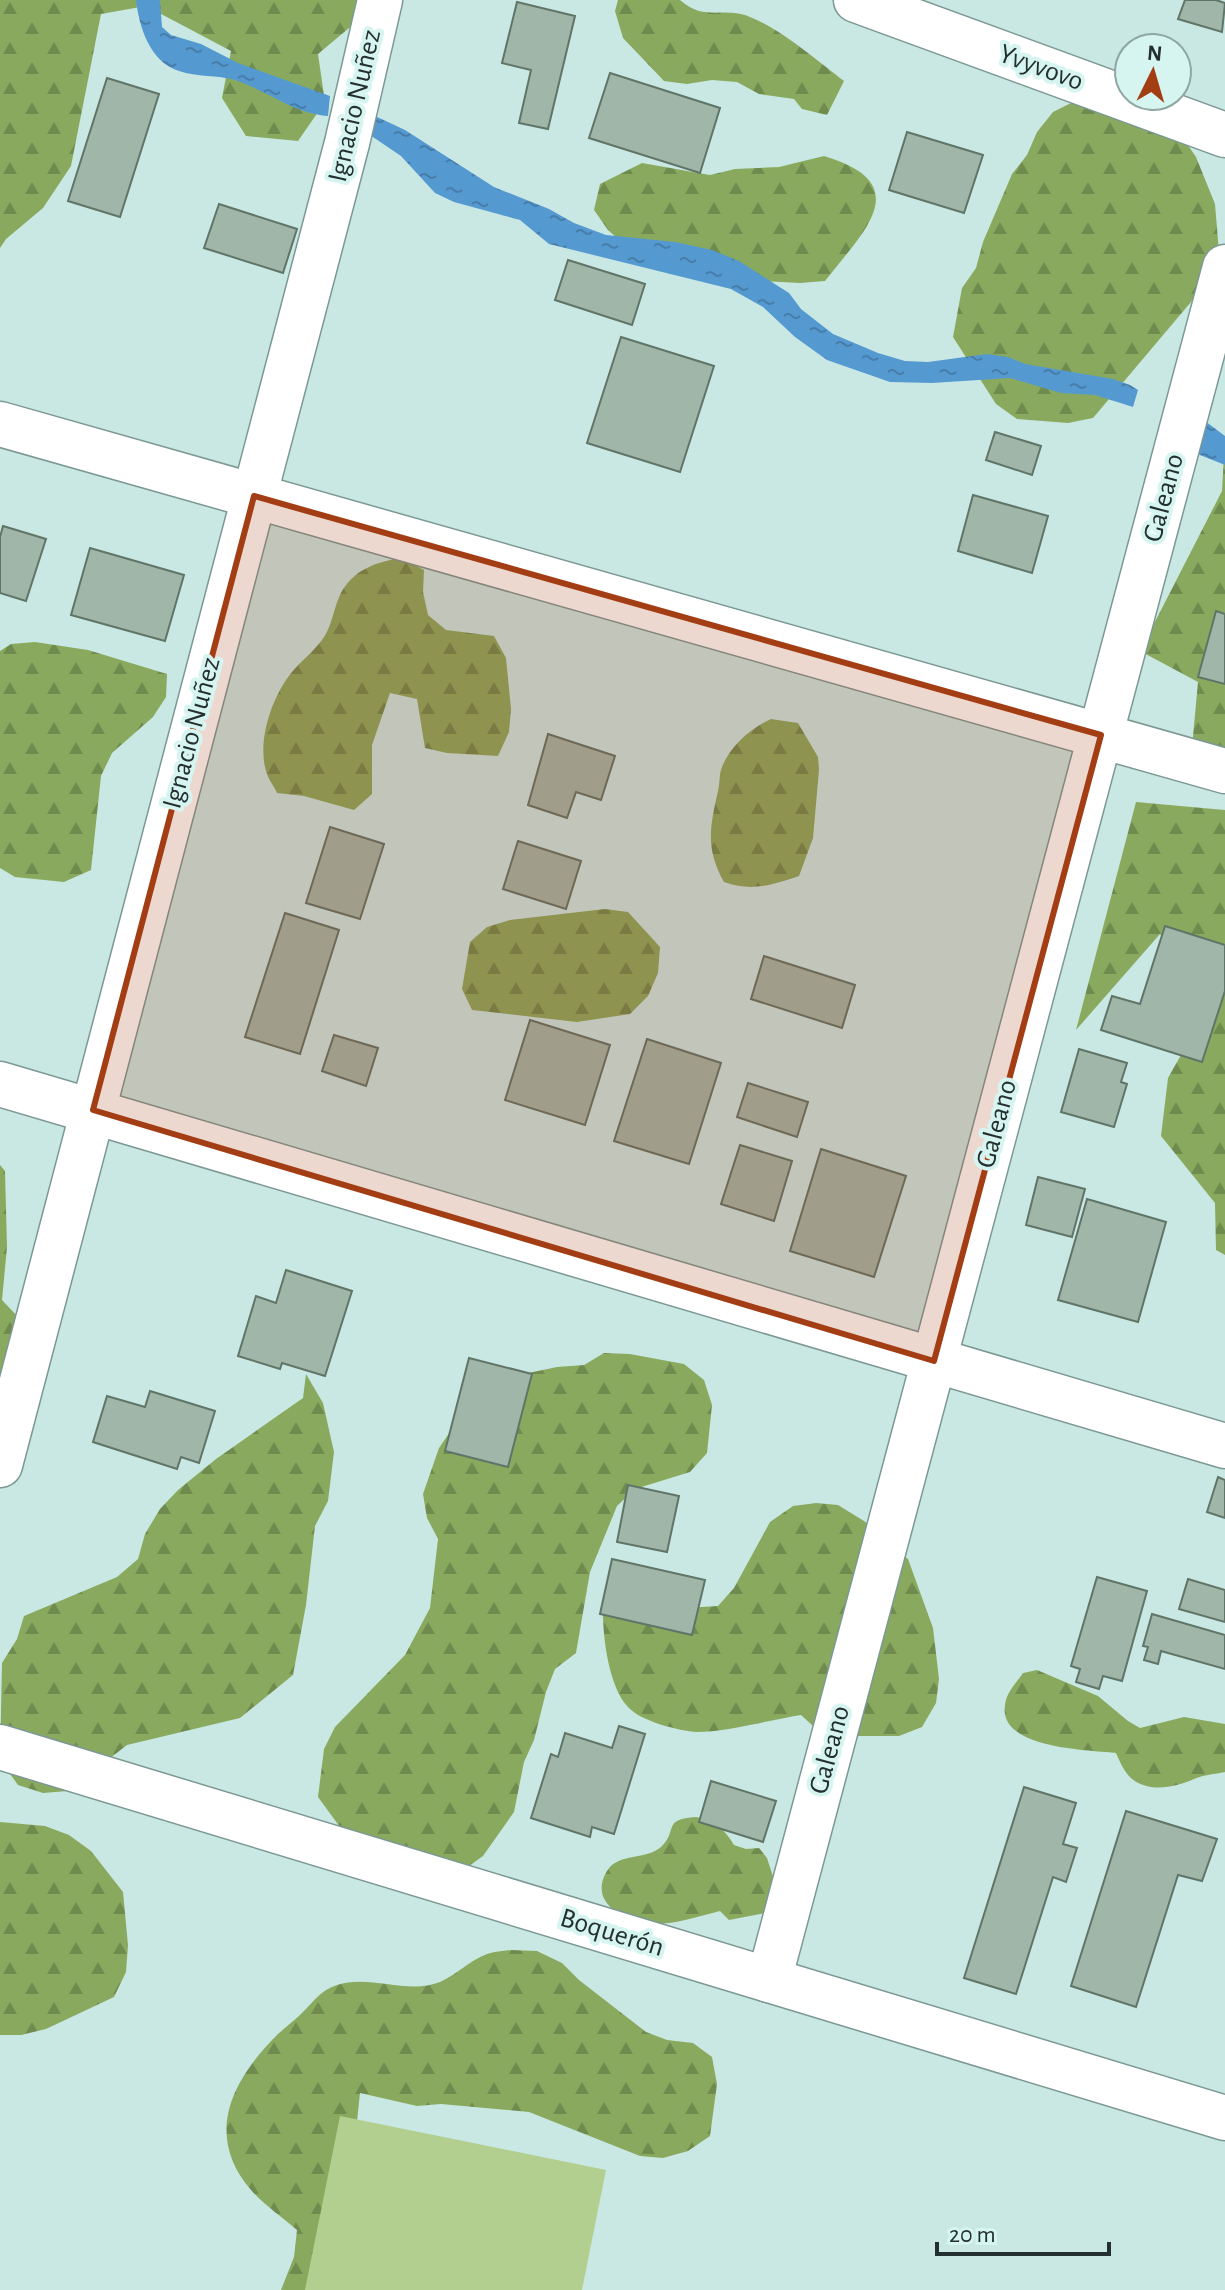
<svg xmlns="http://www.w3.org/2000/svg" width="1225" height="2290" viewBox="0 0 1225 2290" font-family="'Alegreya Sans',sans-serif">
	<style>
		.forest { fill: url(#forest-firs) }
		.park { fill: #b2cf8f }
		.water { fill: url(#water-ripples) }
		.building { fill: #9fb6a8; stroke: #607567; stroke-width: 2 }
		.lines { fill: none; stroke-linecap: round; stroke-linejoin: round }
		.minor-casing { stroke: #7c9895; stroke-width: 47 }
		.tertiary-casing { stroke: #7c9895; stroke-width: 47 }
		.minor { stroke: #fff; stroke-width: 44 }
		.tertiary { stroke: #fff; stroke-width: 44 }
		.marked { fill: #a33d13; fill-opacity: 0.2; stroke: #a33d13; stroke-width: 6; stroke-linejoin: round }
		.labels { text-anchor: middle; dominant-baseline: central; stroke-width: 8; stroke-linejoin: round; paint-order: stroke }
		.street-label { font-size: 28px; fill: #24302f; stroke: #d6f5f1 }
	</style>
	<defs>
		<pattern id="forest-firs" width="22" height="20" patternUnits="userSpaceOnUse" patternTransform="scale(2)"><rect width="22" height="20" fill="#89aa5e"/><path d="M5 1l3.5 6h-7zM16 11l3.5 6h-7z" fill="#708b4e"/></pattern>
		<pattern id="water-ripples" width="26" height="14" patternUnits="userSpaceOnUse" patternTransform="scale(2)"><rect width="26" height="14" fill="#5599d1"/><path d="M2 4q2-2 4 0t4 0M15 11q2-2 4 0t4 0" fill="none" stroke="#467daa"/></pattern>
	</defs>
	<rect width="100%" height="100%" fill="#c9e8e4"/>
	<g class="forest">
		<polygon points="0,0 366,0 355,23 318,54 325,102 298,141 246,136 222,98 231,51 146,6 101,14 71,166 43,208 6,239 0,248"/>
		<path d="M618,0H680C704,22 723,6 750,17C781,29 818,61 844,81L827,115L802,109L794,99L759,94L737,82L712,80L687,84L664,81L623,38L615,11Z"/>
		<polygon points="1075,101 1168,116 1196,157 1215,204 1219,252 1191,302 1093,418 1068,423 1017,419 996,404 953,337 962,288 976,268 983,242 1012,174 1027,155 1037,132 1053,112"/>
		<path d="M824,156C918,184 863,232 825,281L800,283L722,279L628,248L608,230L594,210L600,184L642,163L710,175L735,169L779,167Z"/>
		<polygon points="1225,438 1225,779 1190,769 1198,682 1140,651 1222,491"/>
		<path d="M401,558L424,570L423,592L428,615L446,630L494,636L506,658L511,709L509,732L498,756L447,753L425,748L417,699L390,693L372,745V794L354,810L304,796L277,793C274,786 268,779 266,771C257,741 272,696 292,672C301,661 313,652 322,640C332,627 333,610 340,595C352,570 376,562 401,558Z"/>
		<polygon points="35,642 88,650 167,674 166,697 153,717 112,753 101,776 91,870 64,882 15,877 0,868 0,651 11,644"/>
		<path d="M771,719L798,723L818,757L819,770L813,838L799,876C772,885 752,892 724,882C705,848 710,827 718,791C720,784 719,774 722,767C730,746 751,728 771,719Z"/>
		<polygon points="1136,802 1225,810 1225,1255 1216,1250 1215,1203 1161,1136 1168,1078 1207,1009 1160,934 1076,1030"/>
		<polygon points="605,909 628,912 660,947 658,973 648,996 630,1014 577,1022 472,1010 462,989 470,942 487,927 510,920"/>
		<polygon points="0,1165 5,1171 7,1247 2,1300 19,1318 45,1355 38,1406 0,1450"/>
		<polygon points="604,1353 630,1354 684,1364 704,1380 712,1405 707,1453 690,1472 635,1489 617,1506 590,1572 576,1653 555,1669 546,1692 534,1740 524,1762 514,1812 483,1856 462,1871 348,1838 318,1797 324,1749 335,1727 405,1655 430,1608 438,1539 427,1518 423,1494 439,1448 469,1404 509,1377 557,1367 584,1365"/>
		<polygon points="306,1374 323,1403 334,1452 328,1501 315,1526 306,1605 293,1675 240,1718 127,1745 68,1791 43,1793 18,1785 0,1760 2,1663 17,1639 24,1616 117,1577 138,1559 145,1534 160,1509 178,1490 216,1459 303,1398"/>
		<path d="M816,1503L838,1505L864,1521L908,1559L933,1628L939,1679L936,1703L922,1727L899,1736H824L801,1715C770,1720 726,1732 697,1732C679,1731 640,1721 628,1707C609,1687 603,1639 603,1613L718,1606L734,1588L770,1522L793,1506Z"/>
		<path d="M1037,1670L1098,1696L1128,1721L1140,1728L1184,1717L1225,1724V1772C1215,1774 1203,1775 1194,1779C1174,1788 1145,1794 1128,1775C1123,1769 1119,1760 1116,1753C1088,1750 998,1749 1005,1705C1006,1693 1016,1683 1023,1673Z"/>
		<path d="M696,1817C714,1819 725,1830 734,1845L746,1849L759,1848L767,1858L778,1892L770,1912L729,1920L720,1911C700,1916 679,1923 659,1924C631,1925 586,1905 607,1871C618,1852 647,1861 662,1846C678,1830 662,1819 696,1817Z"/>
		<polygon points="0,1822 45,1826 69,1835 91,1851 123,1892 128,1945 126,1972 114,1997 46,2029 21,2035 0,2035"/>
		<path d="M511,1950L537,1951L562,1963L579,1980L646,2032L667,2040L693,2043L712,2057L717,2084L710,2136L688,2151L663,2158L640,2156L529,2112L441,2104L417,2106L360,2093L339,2290H281L294,2257L297,2230C282,2217 264,2205 251,2190C203,2134 233,2079 277,2035C284,2028 293,2022 300,2015C313,2003 319,1991 337,1985C370,1974 407,1995 440,1982C456,1975 470,1960 487,1954C494,1952 503,1951 511,1950Z"/>
	</g>
	<polygon class="park" points="340,2116 606,2170 582,2290 305,2290"/>
	<g class="water">
		<path d="M136,0H160L162,27L171,35L201,44L238,63L330,96L328,116C292,113 268,91 235,80C217,75 197,77 179,71C150,62 139,27 136,0Z"/>
		<polygon points="373,115 405,130 494,187 549,209 574,223 606,235 675,242 712,250 739,261 789,293 801,309 833,334 878,353 905,361 928,362 987,354 1008,357 1025,364 1113,379 1130,385 1138,390 1133,407 1095,395 1061,393 1010,378 932,383 890,382 827,360 795,337 763,307 731,289 549,244 520,220 454,202 435,193 401,156 367,133"/>
		<polygon points="1201,418 1225,436 1225,465 1190,451"/>
	</g>
	<g class="building">
		<polygon points="1185,0 1216,0 1225,3 1222,32 1178,19"/>
		<polygon points="517,2 575,16 548,129 519,123 531,70 502,63"/>
		<polygon points="610,73 720,108 700,173 589,138"/>
		<polygon points="107,78 159,94 120,217 68,201"/>
		<polygon points="907,132 983,155 964,213 889,190"/>
		<polygon points="219,204 297,229 283,273 204,248"/>
		<polygon points="568,260 645,284 632,325 555,300"/>
		<polygon points="621,337 714,366 680,472 587,443"/>
		<polygon points="995,432 1041,446 1032,475 986,460"/>
		<polygon points="973,495 1048,516 1032,573 958,551"/>
		<polygon points="3,526 46,539 26,601 0,593 0,537"/>
		<polygon points="90,548 184,575 165,641 71,615"/>
		<polygon points="1216,611 1225,614 1225,684 1198,677"/>
		<polygon points="548,734 615,756 601,800 576,792 567,818 528,805"/>
		<polygon points="330,827 384,844 360,919 306,903"/>
		<polygon points="518,841 581,861 566,909 503,889"/>
		<polygon points="285,913 339,930 300,1054 245,1037"/>
		<polygon points="1165,926 1225,945 1225,991 1202,1062 1101,1030 1112,996 1140,1004"/>
		<polygon points="764,956 855,985 842,1028 751,999"/>
		<polygon points="530,1020 610,1045 585,1125 505,1100"/>
		<polygon points="334,1035 378,1048 366,1086 322,1071"/>
		<polygon points="647,1039 721,1063 689,1164 614,1141"/>
		<polygon points="1079,1049 1127,1063 1121,1082 1127,1084 1114,1127 1061,1112"/>
		<polygon points="748,1083 808,1102 797,1137 737,1117"/>
		<polygon points="740,1145 792,1161 774,1221 721,1204"/>
		<polygon points="821,1149 906,1176 874,1277 790,1251"/>
		<polygon points="1038,1177 1085,1189 1072,1237 1026,1225"/>
		<polygon points="1087,1199 1166,1222 1138,1322 1058,1300"/>
		<polygon points="286,1270 352,1291 325,1376 282,1363 280,1369 238,1356 256,1296 276,1303"/>
		<polygon points="469,1358 532,1374 508,1467 445,1451"/>
		<polygon points="150,1391 215,1411 199,1463 181,1457 177,1469 93,1442 107,1396 145,1407"/>
		<polygon points="1218,1477 1225,1480 1225,1518 1207,1512"/>
		<polygon points="628,1485 679,1496 667,1552 617,1542"/>
		<polygon points="612,1559 705,1580 692,1635 600,1614"/>
		<polygon points="1097,1577 1147,1591 1122,1681 1103,1676 1099,1689 1076,1682 1080,1669 1071,1666"/>
		<polygon points="1188,1579 1225,1590 1225,1622 1179,1609"/>
		<polygon points="1152,1614 1225,1635 1225,1669 1161,1651 1158,1664 1144,1660 1148,1647 1143,1646"/>
		<polygon points="619,1726 645,1734 614,1834 592,1827 590,1837 531,1818 551,1754 558,1757 565,1733 612,1748"/>
		<polygon points="711,1781 776,1801 763,1842 699,1822"/>
		<polygon points="1024,1787 1076,1803 1063,1844 1077,1848 1066,1882 1053,1877 1016,1994 964,1978"/>
		<polygon points="1126,1811 1217,1839 1202,1881 1178,1875 1136,2007 1071,1986"/>
	</g>
	<g class="lines">
		<defs>
			<g id="minor">
				<polyline points="856,0 1225,135"/>
				<polyline points="0,424 1225,771"/>
				<polyline points="0,1084 1225,1446"/>
				<polyline points="0,1465 347,143 380,0"/>
				<polyline points="0,1747 769,1980"/>
			</g>
			<polyline id="tertiary" points="1225,267 769,1980 1225,2118"/>
		</defs>
		<use href="#minor" class="minor-casing"/>
		<use href="#tertiary" class="tertiary-casing"/>
		<use href="#minor" class="minor"/>
		<use href="#tertiary" class="tertiary"/>
	</g>
	<path class="marked" d="M254,496L1101,735L934,1361L93,1110Z"/>
	<g class="labels">
		<g class="street-label">
			<text transform="translate(1041 68) rotate(20)">Yvyvovo</text>
			<text transform="translate(355 106) rotate(-77)">Ignacio Nuñez</text>
			<text transform="translate(1164 498) rotate(-75)">Galeano</text>
			<text transform="translate(192 733) rotate(-75)">Ignacio Nuñez</text>
			<text transform="translate(997 1124) rotate(-75)">Galeano</text>
			<text transform="translate(830 1750) rotate(-75)">Galeano</text>
			<text transform="translate(612 1933) rotate(17)">Boquerón</text>
		</g>
	</g>
	<g transform="translate(1153 72) rotate(5)"><circle r="38" fill="#d6f5f1" stroke="#8fa6a3" stroke-width="2"/>
	<path d="M0-6L14 30L0 20L-14 30Z" fill="#a33d13"/>
	<text y="-12" font-size="22" font-weight="bold" text-anchor="middle" fill="#24302f">N</text>
	</g>
	<path d="M937 2242v12h172v-12" fill="none" stroke="#24302f" stroke-width="4"/>
	<text x="949" y="2242" font-size="24" fill="#24302f" stroke="#d6f5f1" stroke-width="6" paint-order="stroke">20 m</text>
</svg>
